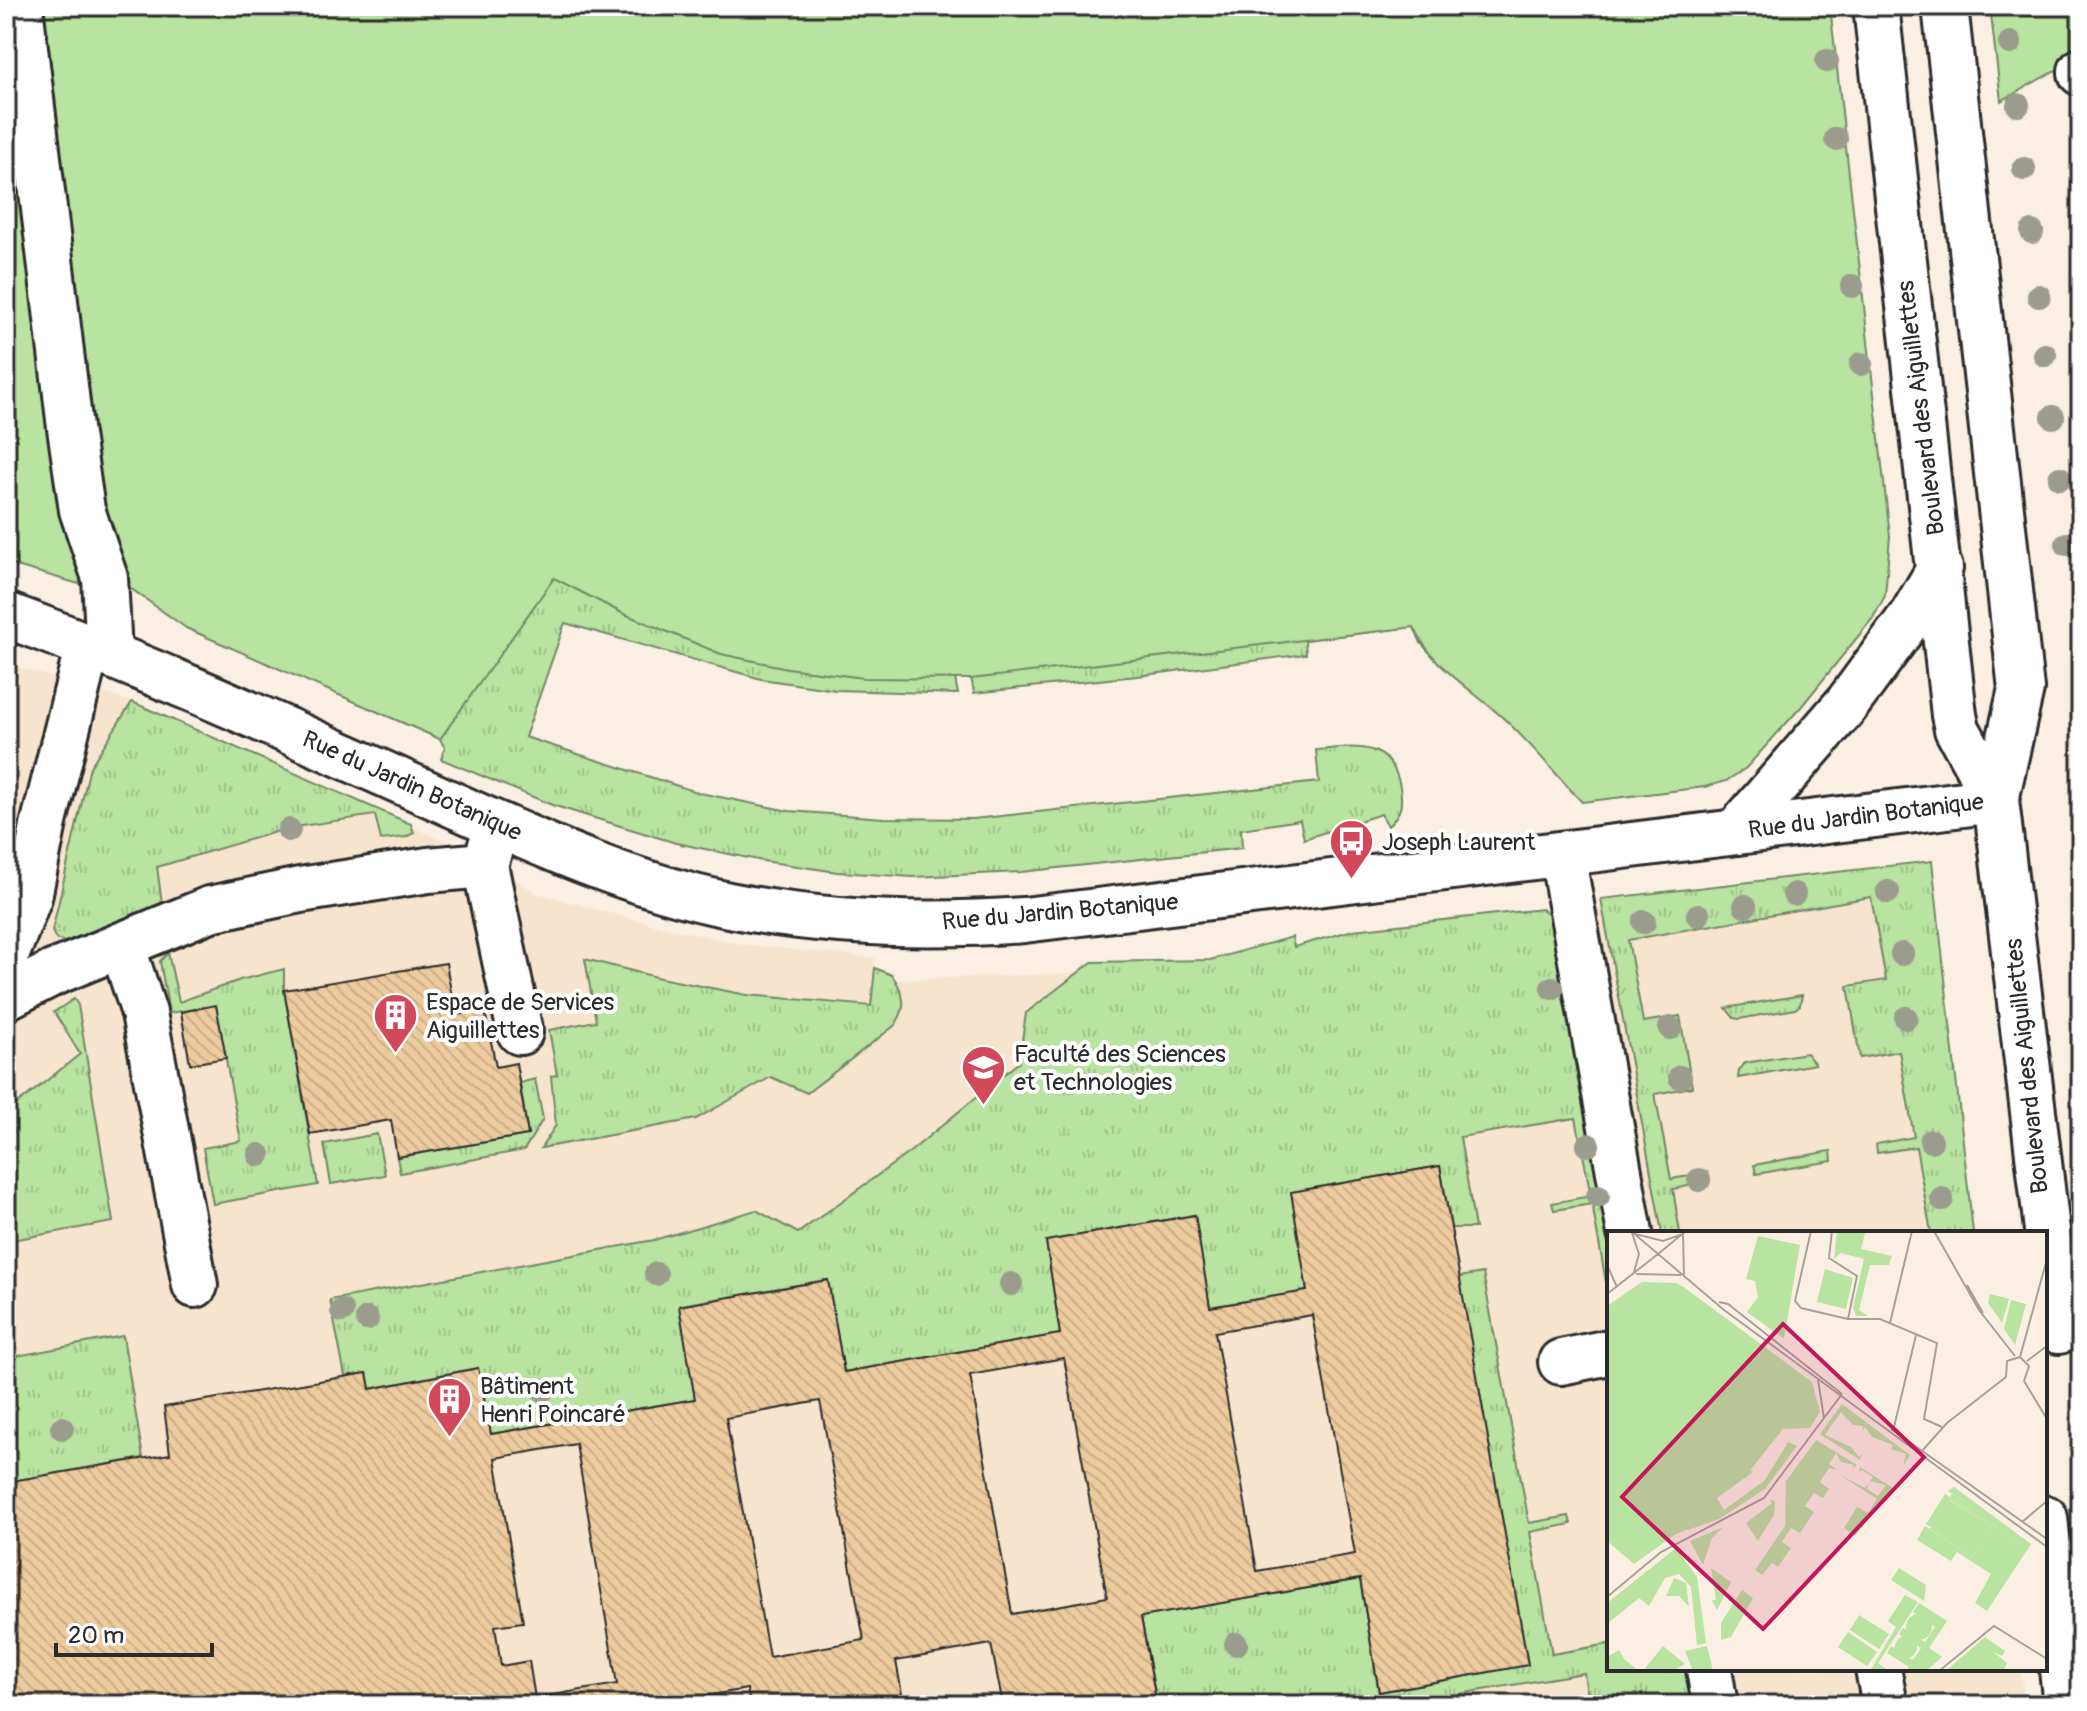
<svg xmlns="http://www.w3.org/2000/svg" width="2087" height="1711" viewBox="0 0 2087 1711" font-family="Pangolin,sans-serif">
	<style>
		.built { fill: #f6e4ce }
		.grass { fill: url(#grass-tufts); stroke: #728766; stroke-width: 2 }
		.pitch { fill: #b8e3a0; stroke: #728766; stroke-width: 2 }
		.building { fill: url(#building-back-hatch); stroke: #2b2b2b; stroke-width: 2; fill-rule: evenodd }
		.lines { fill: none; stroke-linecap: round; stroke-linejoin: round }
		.minor-casing { stroke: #2b2b2b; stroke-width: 50 }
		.major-casing { stroke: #2b2b2b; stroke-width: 50 }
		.minor { stroke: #fff; stroke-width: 44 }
		.major { stroke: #fff; stroke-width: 44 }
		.tree { fill: #9b9c8d }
		.labels { text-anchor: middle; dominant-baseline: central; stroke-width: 8; stroke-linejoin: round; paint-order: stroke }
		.street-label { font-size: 24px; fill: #2b2b2b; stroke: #fff }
		.poi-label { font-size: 24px; fill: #2b2b2b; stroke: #fff; text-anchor: start }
		.inset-road { fill: none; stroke: #a7a199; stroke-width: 2 }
		.view { fill: #c2185b; fill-opacity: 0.15; stroke: #c2185b; stroke-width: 4 }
		.inset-edge { fill: none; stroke: #2b2b2b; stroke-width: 4 }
	</style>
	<defs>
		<pattern id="grass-tufts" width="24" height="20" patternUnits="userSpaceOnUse" patternTransform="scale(2)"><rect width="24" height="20" fill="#b8e3a0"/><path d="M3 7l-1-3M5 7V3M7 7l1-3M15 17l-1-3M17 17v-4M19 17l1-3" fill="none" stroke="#9ec38a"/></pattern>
		<pattern id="building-back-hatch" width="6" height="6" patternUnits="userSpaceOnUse" patternTransform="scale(2)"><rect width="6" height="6" fill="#edcb9e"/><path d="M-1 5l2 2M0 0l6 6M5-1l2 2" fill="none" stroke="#cbae88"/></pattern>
	</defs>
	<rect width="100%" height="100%" fill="#faefe2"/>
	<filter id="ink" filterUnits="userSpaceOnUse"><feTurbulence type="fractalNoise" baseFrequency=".0125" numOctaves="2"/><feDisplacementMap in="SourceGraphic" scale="16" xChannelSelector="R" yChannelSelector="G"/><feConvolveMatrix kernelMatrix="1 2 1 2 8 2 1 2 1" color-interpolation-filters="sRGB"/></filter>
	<g filter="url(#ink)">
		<polygon class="built" points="6,663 132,702 487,860 536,893 655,925 745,945 876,958 875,968 887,971 896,980 1099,972 1379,942 1609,907 1933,864 1973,1233 1609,1233 1609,1669 2021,1669 2025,1705 6,1705"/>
		<g class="grass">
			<path d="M117,6L938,589L958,694L836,690L761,679L565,623L525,737L700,793L789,811L884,818L973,819L1319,782L1316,750C1354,747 1391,739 1400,787C1403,806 1401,813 1388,826L1381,814L1304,839L1300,820L1241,829L1242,848L1021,872L913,877L837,872L763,861L676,843L552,805L441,759L445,748L440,739L186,628Z"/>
			<polygon points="1193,615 1467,629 1439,663 1421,643 1414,627 1305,640 1306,654 1137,676 974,693 960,616"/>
			<polygon points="132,702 411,824 414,833 406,837 381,840 375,815 294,827 295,835 285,838 282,830 157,867 162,903 65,942 56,939 52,931 90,767"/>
			<polygon points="1932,861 1973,1233 1931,1233 1916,1147 1877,1153 1876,1144 1914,1137 1899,1051 1860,1058 1848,986 1886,980 1871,897 1628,940 1643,1022 1680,1016 1692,1087 1655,1094 1671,1179 1708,1173 1709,1182 1673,1189 1680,1233 1662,1233 1601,899"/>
			<polygon points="1542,909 1552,916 1609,1233 1609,1299 1592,1204 1554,1210 1552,1203 1591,1196 1576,1118 1460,1137 1475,1228 1451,1228 1440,1166 1292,1192 1307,1291 1210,1307 1194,1215 1046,1241 1060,1334 844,1372 827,1280 680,1305 695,1399 491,1434 478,1368 370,1389 367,1373 345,1376 330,1300 654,1240 756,1210 798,1233 911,1151 1019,1062 1026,1013 1092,962 1210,960 1292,937 1294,947 1353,930"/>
			<polygon points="168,953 179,1002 240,980 284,969 284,990 318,1185 213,1204 203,1148 241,1141 216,1006 169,1013 160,961"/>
			<path d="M585,959L660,978L747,995L871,1006L875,968L892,975C905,994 908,1008 894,1026L807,1093L771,1077L696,1119L541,1148L556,1125L551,1076L557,1075L549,1030L596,1021Z"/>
			<polygon points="1802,995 1800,1005 1795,1009 1739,1019 1734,1018 1726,1008"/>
			<polygon points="74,999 78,1005 113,1222 6,1241 6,1113 80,1054 54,1012"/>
			<polygon points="1806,1053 1815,1064 1738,1078 1739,1071 1745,1063"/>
			<polygon points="535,1079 543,1119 524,1150 400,1173 397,1157 528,1135 520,1083"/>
			<polygon points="377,1134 385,1175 331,1184 324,1144"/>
			<polygon points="1831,1151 1832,1161 1756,1174 1754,1165"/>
			<polygon points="1483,1273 1529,1523 1569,1516 1571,1524 1530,1532 1552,1654 1609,1644 1609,1669 1687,1669 1692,1698 1655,1705 1589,1705 1584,1673 1393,1705 1157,1705 1141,1617 1360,1579 1379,1692 1528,1665 1459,1277"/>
			<polygon points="123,1336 143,1458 6,1482 6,1358"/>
		</g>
		<g class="pitch">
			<path d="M6,6H1830L1890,536L1885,596L1873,618L1801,707L1746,768L1726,781L1705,787L1582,802C1555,774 1530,742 1501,716C1470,688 1431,666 1414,627L971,679L864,678L787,668L721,654L622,613L554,578L440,739L186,628L127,586L82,570L79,584L6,563Z"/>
			<polygon points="1990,6 2081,6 2081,56 2001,101"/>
		</g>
		<g class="building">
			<polygon points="446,963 455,1015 485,1011 496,1067 516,1063 528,1135 397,1157 391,1120 310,1134 284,990"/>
			<polygon points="216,1005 226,1058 190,1064 181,1012"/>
			<path d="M1440,1166L1528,1665L1379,1692L1360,1579L1141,1617L1157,1705H1003L991,1644L896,1661L904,1705H750L747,1689L654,1705H6V1482L170,1454L164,1407L367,1373L370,1389L478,1368L491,1434L695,1399L679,1306L828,1280L844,1372L1060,1334L1046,1241L1195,1215L1210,1307L1307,1291L1291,1192ZM1312,1315L1355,1554L1257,1571L1215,1332ZM1064,1358L1107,1597L1012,1614L970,1375ZM820,1401L864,1640L769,1657L726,1418ZM576,1444L617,1684L535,1698L529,1661L501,1666L495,1626L523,1622L495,1458Z"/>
		</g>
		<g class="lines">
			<defs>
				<g id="minor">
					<polyline points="20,6 70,428 82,510 105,578 109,653"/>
					<polyline points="2081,71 2081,73"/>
					<path d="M6,615C146,666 282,728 418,789C519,834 620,883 729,905C826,924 926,927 1024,920L1996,800"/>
					<polyline points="1736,832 1847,704 1913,614 1940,568"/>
					<polyline points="493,839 485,865 520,1032"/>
					<polyline points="1562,854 1630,1233"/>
					<polyline points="122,945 144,1013 195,1285"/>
					<polyline points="6,956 29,897 44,822 88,645"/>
					<polyline points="6,997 53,973 210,909 300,890 428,870 485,865"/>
					<polyline points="1561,1362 1609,1352"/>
					<polyline points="1709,1669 1715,1705"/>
					<polyline points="1878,1669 1885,1705"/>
				</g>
				<g id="major">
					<polyline points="1876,6 1954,715 1957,729 1996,800"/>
					<polyline points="1945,6 2021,689 1996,800 2059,1331"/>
					<polyline points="2045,1518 2066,1705"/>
				</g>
			</defs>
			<use href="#minor" class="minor-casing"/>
			<use href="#major" class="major-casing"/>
			<use href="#minor" class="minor"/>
			<use href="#major" class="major"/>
		</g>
		<g class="tree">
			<circle cx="2010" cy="43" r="12"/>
			<circle cx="1827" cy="61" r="12"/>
			<circle cx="2018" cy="105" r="12"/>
			<circle cx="1836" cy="139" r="12"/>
			<circle cx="2024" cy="169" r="12"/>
			<circle cx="2032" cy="232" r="12"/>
			<circle cx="1852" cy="286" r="12"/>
			<circle cx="2039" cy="296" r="12"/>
			<circle cx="2045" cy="355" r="12"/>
			<circle cx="1861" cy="364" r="12"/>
			<circle cx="2053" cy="417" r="12"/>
			<circle cx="2060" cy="478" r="12"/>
			<circle cx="2067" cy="544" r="12"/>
			<circle cx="289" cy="830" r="12"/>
			<circle cx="1888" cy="892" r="12"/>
			<circle cx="1794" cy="894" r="12"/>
			<circle cx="1745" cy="906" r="12"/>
			<circle cx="1698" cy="915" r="12"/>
			<circle cx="1644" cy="922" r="12"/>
			<circle cx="1902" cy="954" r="12"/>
			<circle cx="1552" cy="988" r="12"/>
			<circle cx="1906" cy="1018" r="12"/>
			<circle cx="1670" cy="1028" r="12"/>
			<circle cx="1680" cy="1077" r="12"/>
			<circle cx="1931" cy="1141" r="12"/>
			<circle cx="1588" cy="1145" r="12"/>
			<circle cx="259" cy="1155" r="12"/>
			<circle cx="1699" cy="1180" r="12"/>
			<circle cx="1598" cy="1196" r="12"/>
			<circle cx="1942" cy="1199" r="12"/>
			<circle cx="656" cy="1274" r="12"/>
			<circle cx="1011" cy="1284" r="12"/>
			<circle cx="342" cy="1311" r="12"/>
			<circle cx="367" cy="1319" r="12"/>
			<circle cx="543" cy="1390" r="12"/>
			<circle cx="62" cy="1428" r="12"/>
			<circle cx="1236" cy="1644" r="12"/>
		</g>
	</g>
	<defs>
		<symbol id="bus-pin" viewBox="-11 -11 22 30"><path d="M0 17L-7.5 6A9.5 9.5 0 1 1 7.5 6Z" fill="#d1495b" stroke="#fff"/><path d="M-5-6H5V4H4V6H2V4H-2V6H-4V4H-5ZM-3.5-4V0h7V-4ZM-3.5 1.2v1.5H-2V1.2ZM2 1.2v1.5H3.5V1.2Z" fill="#fff"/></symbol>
		<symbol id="building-pin" viewBox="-11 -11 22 30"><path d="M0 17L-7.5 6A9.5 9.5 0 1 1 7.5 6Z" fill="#d1495b" stroke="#fff"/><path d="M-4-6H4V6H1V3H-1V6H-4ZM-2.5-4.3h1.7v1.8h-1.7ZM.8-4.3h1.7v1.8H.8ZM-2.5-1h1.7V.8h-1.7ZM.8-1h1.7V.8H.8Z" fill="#fff"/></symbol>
		<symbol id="university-pin" viewBox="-11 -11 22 30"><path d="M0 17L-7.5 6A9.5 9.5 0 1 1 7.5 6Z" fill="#d1495b" stroke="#fff"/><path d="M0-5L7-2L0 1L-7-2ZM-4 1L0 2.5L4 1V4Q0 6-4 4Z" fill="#fff"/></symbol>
	</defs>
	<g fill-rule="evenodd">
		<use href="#bus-pin" x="1326" y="816" width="51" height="69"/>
		<use href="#building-pin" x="370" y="990" width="51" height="69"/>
		<use href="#university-pin" x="958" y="1042" width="51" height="69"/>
		<use href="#building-pin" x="424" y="1374" width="51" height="69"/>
	</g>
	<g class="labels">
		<g class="street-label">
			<text transform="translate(1921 408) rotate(-97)">Boulevard des Aiguillettes</text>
			<text transform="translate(412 786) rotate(24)">Rue du Jardin Botanique</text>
			<text transform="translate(1866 816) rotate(-7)">Rue du Jardin Botanique</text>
			<text transform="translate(1060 912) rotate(-5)">Rue du Jardin Botanique</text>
			<text transform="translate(2027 1066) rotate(-96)">Boulevard des Aiguillettes</text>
		</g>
		<g class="poi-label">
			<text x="1382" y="842">Joseph Laurent</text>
			<text x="426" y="1002">Espace de Services<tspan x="426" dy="28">Aiguillettes</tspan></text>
			<text x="1014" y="1054">Faculté des Sciences<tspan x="1014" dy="28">et Technologies</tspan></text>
			<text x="480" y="1386">Bâtiment<tspan x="480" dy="28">Henri Poincaré</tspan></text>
		</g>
	</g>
	<g transform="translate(1607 1231)">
		<rect width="440" height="440" fill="#faefe2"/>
		<path d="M230,0L258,2L254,18L285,25L282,34H263L252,79L261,85H249L246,77L257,28L234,22L227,28ZM218,38L246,47L239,78L210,71ZM383,63L402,68L395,92L381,72ZM404,69L419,73L408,114L397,98ZM235,173L303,224L296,235L299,223L284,218L286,214L265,206L258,196L255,200L256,195L246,194L234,181L218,204L244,216L252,226L255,223L253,229L213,203ZM209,209L250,234L245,238L247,234L234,231L229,222L222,233L230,239L222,237L213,251L222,258L216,267L207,262L198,275L207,281L193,302L184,297L175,311L184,317L171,336L165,332L155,344L148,339L178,295L179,250ZM181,211L190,215L158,258L112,288L81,299L9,253L136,234L146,241L110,267L117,279L158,249ZM253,236L286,257L248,305L237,297L250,276L261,282L270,268L233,244L258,257L261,253L260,258L271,265L279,254L263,250L266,246L255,239L252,242ZM347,256L424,313L380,380L368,372L384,343L350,321L344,330L310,309L318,295L365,326L385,296L343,269L324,296L319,293L338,263L419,316L421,313L341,260ZM162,269L168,270L167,284L151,310L139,292L165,272ZM116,296L105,307L96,334L83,310ZM69,317L90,346L99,412L90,414L84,356L72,343L58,347L42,375L32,367L0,393V372ZM104,337L124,351L110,379L105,370L109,368ZM292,337L319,354L317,370L284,349ZM67,347L79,352L82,376L72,365H59ZM135,359L146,367L124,406L114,409V392ZM298,364L311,371L271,432L282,440H263L289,396L281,390ZM312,372L340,390L322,417L335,426L319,440H300L302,436L280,422L284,415L306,429L314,417L292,403L296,397L318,411L328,396L306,381ZM378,406L398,420L395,425L385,420L400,432L396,440L341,438ZM56,415L78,433L66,440H36ZM100,415L106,440H86L78,420ZM12,419L18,429L32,440H0V426Z" fill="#b8e3a0"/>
		<path d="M151,5L193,14L177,108L140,81L151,66L148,50L139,48ZM35,51L69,52L78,57L205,151L213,181L203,197L176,198L137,247L105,265L110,287L69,303L27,333L0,310V75ZM345,263L422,312L419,316L343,266ZM342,269L385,296L365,326L323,298ZM299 396a13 13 0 1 1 26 0a13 13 0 1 1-26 0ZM252,384L282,403L272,418L243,399ZM241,401L270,421L260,435L231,416ZM288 416a11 11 0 1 1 22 0a11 11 0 1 1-22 0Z" fill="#b8e3a0"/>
		<path class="inset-road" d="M24,0L117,79L440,316M204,0L188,70L194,77L241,88L250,45L222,27L225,0M327,0L372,79L408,125M25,2L32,23L27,41M28,3L56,10L76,3M76,3L77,44M51,23L79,0M0,34L10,56M29,43L74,44M360,54L376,82M0,63L51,23M112,71L121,73L235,163M241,88H273L330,112L317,188L335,196M283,92L305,0M413,126L440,28M420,130L440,115M399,146L400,130L413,126L422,135L417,150M211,149L217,187M417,150L440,188M287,196L309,104M284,198L440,308M314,221L340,192L399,146M415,291L440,270M0,366L54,321L157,267L235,163M332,440L387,395L440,428"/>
		<path class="view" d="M176,93L317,226L156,398L15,266Z"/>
		<rect width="440" height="440" class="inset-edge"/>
	</g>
	<rect width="2087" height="1711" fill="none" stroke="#fff" stroke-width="32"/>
	<rect x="16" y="16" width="2055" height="1679" fill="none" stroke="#2b2b2b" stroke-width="3" filter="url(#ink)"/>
	<path d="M56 1643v12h156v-12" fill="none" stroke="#2b2b2b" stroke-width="4"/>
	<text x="68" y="1643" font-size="24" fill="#2b2b2b" stroke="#ffffff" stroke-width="6" paint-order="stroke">20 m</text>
</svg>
